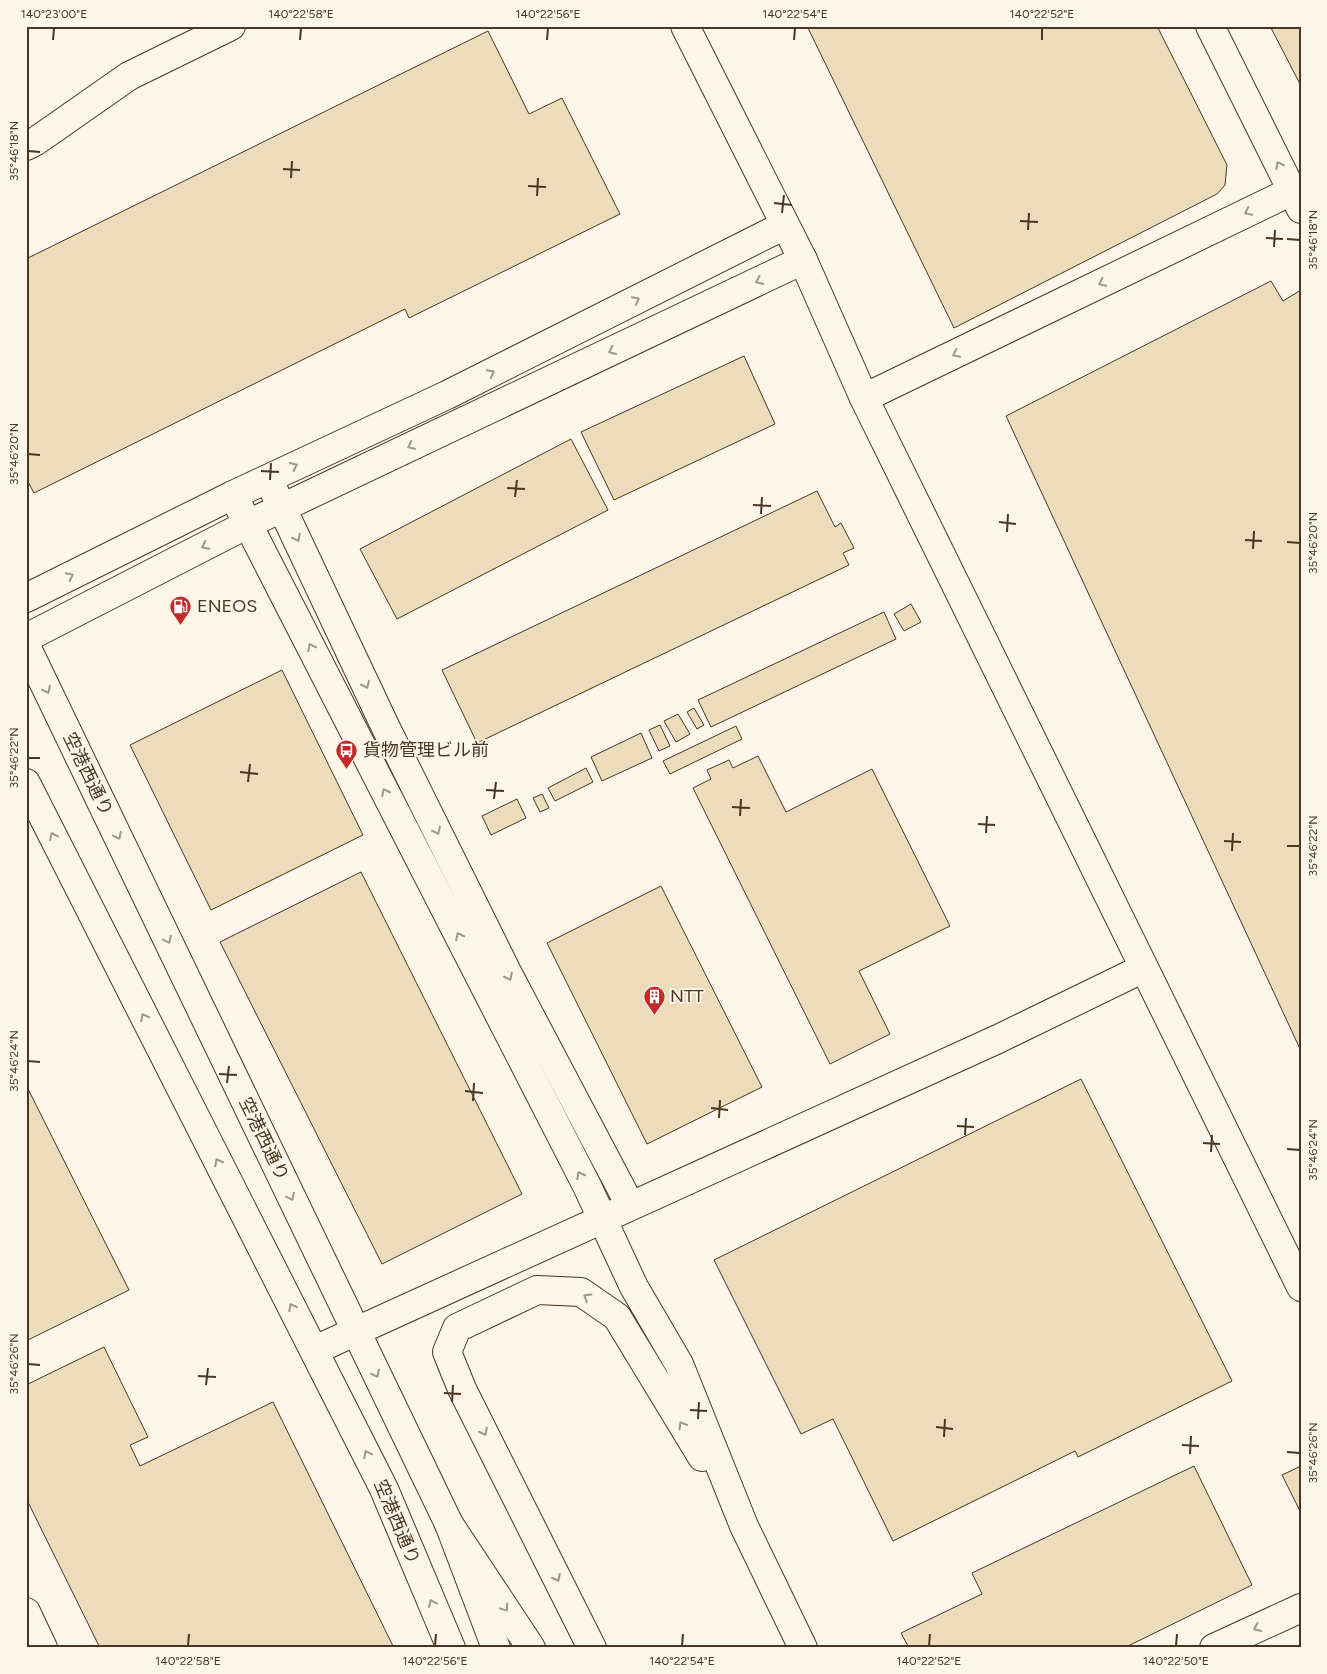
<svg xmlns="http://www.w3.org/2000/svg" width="1327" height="1674" viewBox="0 0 1327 1674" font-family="Figtree,'Noto Sans JP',sans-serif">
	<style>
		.building { fill: #ecdcbc; stroke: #4a3520 }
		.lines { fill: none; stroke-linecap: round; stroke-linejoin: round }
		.minor-casing { stroke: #4a3520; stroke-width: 30 }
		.highway-casing { stroke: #4a3520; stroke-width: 30 }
		.minor { stroke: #fbf6e9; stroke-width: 28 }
		.highway { stroke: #fbf6e9; stroke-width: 28 }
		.oneway { stroke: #a29684 }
		.ticks { fill: none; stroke: #4a3520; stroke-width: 2 }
		.labels { text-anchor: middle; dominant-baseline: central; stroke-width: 4; stroke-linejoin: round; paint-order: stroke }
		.poi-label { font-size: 18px; fill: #4a3520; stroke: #fbf6e9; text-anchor: start }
		.street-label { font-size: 18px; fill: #4a3520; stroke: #fbf6e9 }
		.neatline { fill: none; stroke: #4a3520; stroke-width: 2 }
		.ticks-label { font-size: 12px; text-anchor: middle; fill: #4a3520 }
	</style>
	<rect width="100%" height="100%" fill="#fbf6e9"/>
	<g class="building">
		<polygon points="807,26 1157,26 1227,165 1225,185 1217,194 954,328"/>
		<polygon points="1270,26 1301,26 1301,86"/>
		<polygon points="488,31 529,114 562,98 620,214 409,318 405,309 34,493 26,478 26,259"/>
		<polygon points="1271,281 1283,301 1301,290 1301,1051 1006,416"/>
		<polygon points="744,356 775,424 614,500 581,432"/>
		<polygon points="571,439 608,510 397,619 360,549"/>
		<polygon points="817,491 835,527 841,523 854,548 843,553 849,565 477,743 442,670"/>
		<polygon points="911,604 921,622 904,631 894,614"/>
		<polygon points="884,612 896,639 711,727 698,700"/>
		<polygon points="282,670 363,835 211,910 130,745"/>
		<polygon points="694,708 704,725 697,729 687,712"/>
		<polygon points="678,714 690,734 676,742 664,721"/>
		<polygon points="660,725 670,746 659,751 649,730"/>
		<polygon points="736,726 742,739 670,774 663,761"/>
		<polygon points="641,733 652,758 602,781 591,757"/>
		<polygon points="758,756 786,812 872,769 950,926 859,971 890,1034 830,1064 693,788 711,779 707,770 729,760 733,768"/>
		<polygon points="586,768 593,782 555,801 548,788"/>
		<polygon points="542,794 549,808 540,812 533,798"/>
		<polygon points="517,799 526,818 491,835 482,816"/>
		<polygon points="361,872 522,1194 382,1264 220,942"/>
		<polygon points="661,886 762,1087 647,1144 547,943"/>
		<polygon points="1081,1079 1232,1381 1078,1457 1075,1451 893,1541 833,1419 801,1434 714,1260"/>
		<polygon points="26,1085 129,1290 26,1341"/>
		<polygon points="104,1347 148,1437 130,1445 140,1466 273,1402 394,1648 100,1648 26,1498 26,1385"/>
		<polygon points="1194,1466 1252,1585 1124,1648 909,1648 901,1633 982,1594 972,1573"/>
		<polygon points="1301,1466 1301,1513 1282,1475"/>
	</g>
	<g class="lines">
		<defs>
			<g id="minor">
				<polyline points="685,26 803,260 864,398 1301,1287"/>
				<polyline points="1210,26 1301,209"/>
				<polyline points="26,146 36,141 129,76 231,26"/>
				<polyline points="864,398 1292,191"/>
				<polyline points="274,491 386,728 507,972 630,1205"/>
				<polyline points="233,495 587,1186 634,1287 679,1364 744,1526 803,1648"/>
				<polyline points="26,598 233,495 447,395 785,225"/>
				<polyline points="26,638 248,524 803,260"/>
				<polyline points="26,646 449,1524 531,1648"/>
				<polyline points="26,783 384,1489 451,1648"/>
				<polyline points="315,1350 998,1039 1144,968"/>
				<polyline points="592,1648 462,1389 447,1352 457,1328 537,1290 581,1292 617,1317 702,1457"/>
				<polyline points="1214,1648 1301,1608"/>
			</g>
			<g id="highway">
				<polyline points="449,1524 496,1648"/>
				<polyline points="26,1612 43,1648"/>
			</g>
		</defs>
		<use href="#minor" class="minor-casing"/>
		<use href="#highway" class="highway-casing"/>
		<use href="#minor" class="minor"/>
		<use href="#highway" class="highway"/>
	</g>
	<defs><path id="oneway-chevron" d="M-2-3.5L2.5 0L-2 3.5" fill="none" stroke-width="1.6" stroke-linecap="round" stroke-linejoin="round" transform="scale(1.25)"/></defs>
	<g class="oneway">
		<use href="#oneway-chevron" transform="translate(1279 165) rotate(-116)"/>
		<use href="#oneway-chevron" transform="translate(1248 212) rotate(154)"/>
		<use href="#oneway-chevron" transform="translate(759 281) rotate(155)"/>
		<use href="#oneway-chevron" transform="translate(1102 283) rotate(154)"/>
		<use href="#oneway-chevron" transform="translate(636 300) rotate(-27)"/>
		<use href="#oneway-chevron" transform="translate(612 351) rotate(155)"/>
		<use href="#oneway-chevron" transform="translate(956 354) rotate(154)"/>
		<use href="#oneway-chevron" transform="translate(491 373) rotate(-27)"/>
		<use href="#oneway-chevron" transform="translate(411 446) rotate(154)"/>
		<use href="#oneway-chevron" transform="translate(294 466) rotate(-25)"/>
		<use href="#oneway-chevron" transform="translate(297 538) rotate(64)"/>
		<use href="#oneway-chevron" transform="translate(205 546) rotate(153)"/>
		<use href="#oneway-chevron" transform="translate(70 576) rotate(-26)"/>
		<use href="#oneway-chevron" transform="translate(311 647) rotate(-117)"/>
		<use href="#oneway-chevron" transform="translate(366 685) rotate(65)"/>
		<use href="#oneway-chevron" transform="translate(47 690) rotate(64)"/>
		<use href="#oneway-chevron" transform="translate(385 792) rotate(-117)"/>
		<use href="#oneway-chevron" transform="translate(437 831) rotate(64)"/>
		<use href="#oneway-chevron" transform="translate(53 836) rotate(-116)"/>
		<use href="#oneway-chevron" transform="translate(118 836) rotate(64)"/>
		<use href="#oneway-chevron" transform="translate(459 936) rotate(-117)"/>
		<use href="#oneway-chevron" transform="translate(168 940) rotate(64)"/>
		<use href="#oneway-chevron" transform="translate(509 977) rotate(63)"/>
		<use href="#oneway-chevron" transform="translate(144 1017) rotate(-117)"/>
		<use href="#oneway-chevron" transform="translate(218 1162) rotate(-117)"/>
		<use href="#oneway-chevron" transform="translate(580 1175) rotate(-117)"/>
		<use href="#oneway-chevron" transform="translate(291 1197) rotate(64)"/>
		<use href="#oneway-chevron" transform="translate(587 1297) rotate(-148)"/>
		<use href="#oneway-chevron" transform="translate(292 1307) rotate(-118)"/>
		<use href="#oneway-chevron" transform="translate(376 1374) rotate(64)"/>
		<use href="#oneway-chevron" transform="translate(682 1425) rotate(-121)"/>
		<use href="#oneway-chevron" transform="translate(484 1432) rotate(63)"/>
		<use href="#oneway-chevron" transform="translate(367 1454) rotate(-116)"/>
		<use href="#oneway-chevron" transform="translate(557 1578) rotate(63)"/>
		<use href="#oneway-chevron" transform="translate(432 1603) rotate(-113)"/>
		<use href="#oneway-chevron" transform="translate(505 1608) rotate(56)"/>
		<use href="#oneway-chevron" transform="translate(1257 1628) rotate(155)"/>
	</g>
	<path class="ticks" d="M53,40L54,28M300,40L301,28M547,40L548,28M794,40L795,28M1042,40V28M28,151L40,152M283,169L300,170M291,178L292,161M528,186L546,187M537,196L538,178M774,203L792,205M782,213L784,195M1020,221L1038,222M1028,230L1029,213M1266,238L1283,239M1287,239L1300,240M1274,247L1275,230M28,454L40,455M261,471L279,472M270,480L271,463M507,488L525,489M515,497L517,480M753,505L771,506M761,514L762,497M999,522L1016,524M1007,532L1008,514M1245,540L1262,541M1287,542L1300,543M1253,549L1254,531M28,758H40M240,772L258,774M248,782L250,764M486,790L504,791M494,799L496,782M732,807L750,808M740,816L741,799M978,824L995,825M986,833L987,816M1224,841L1241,842M1287,846H1300M1232,851L1233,833M28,1061L40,1062M219,1074L237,1075M227,1083L229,1066M465,1091L483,1093M473,1101L474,1083M711,1108L728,1110M719,1118L720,1100M957,1126L974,1127M965,1135L966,1118M1203,1143L1220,1144M1287,1149L1300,1150M1211,1152L1212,1135M28,1364L40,1365M198,1376L216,1377M206,1385L208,1368M444,1393L461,1394M452,1402L453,1385M690,1410L707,1411M698,1419L699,1402M936,1427L953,1429M944,1437L945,1419M1182,1445L1199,1446M1287,1452L1300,1453M1190,1454L1191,1436M188,1646L189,1634M435,1646L436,1634M682,1646L683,1634M929,1646L930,1634M1176,1646L1177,1634"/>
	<defs>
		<symbol id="fuel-pin" viewBox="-11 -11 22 30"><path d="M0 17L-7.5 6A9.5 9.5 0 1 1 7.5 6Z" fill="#c62828" stroke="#fbf6e9"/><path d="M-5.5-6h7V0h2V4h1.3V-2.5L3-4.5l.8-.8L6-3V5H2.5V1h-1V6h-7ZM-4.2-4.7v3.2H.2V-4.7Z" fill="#fff"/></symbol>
		<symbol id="bus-pin" viewBox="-11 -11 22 30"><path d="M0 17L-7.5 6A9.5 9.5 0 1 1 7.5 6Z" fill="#c62828" stroke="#fbf6e9"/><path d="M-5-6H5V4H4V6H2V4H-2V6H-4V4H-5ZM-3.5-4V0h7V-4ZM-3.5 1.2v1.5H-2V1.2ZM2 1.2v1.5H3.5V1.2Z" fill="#fff"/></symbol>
		<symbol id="building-pin" viewBox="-11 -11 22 30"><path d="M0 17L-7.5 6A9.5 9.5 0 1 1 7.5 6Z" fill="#c62828" stroke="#fbf6e9"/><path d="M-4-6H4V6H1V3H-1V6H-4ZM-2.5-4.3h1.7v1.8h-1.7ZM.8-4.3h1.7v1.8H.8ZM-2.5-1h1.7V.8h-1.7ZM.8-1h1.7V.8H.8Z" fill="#fff"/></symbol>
	</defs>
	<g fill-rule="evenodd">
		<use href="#fuel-pin" x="168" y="594" width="25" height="34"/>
		<use href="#bus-pin" x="334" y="738" width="25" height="34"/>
		<use href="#building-pin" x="642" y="984" width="25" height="34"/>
	</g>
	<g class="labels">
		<g class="poi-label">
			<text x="197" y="606">ENEOS</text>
			<text x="363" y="750">貨物管理ビル前</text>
			<text x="670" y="996">NTT</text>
		</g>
		<g class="street-label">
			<text transform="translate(88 774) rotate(64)">空港西通り</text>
			<text transform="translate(264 1139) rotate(64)">空港西通り</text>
			<text transform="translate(397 1522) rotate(67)">空港西通り</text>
		</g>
	</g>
	<rect width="1327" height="1674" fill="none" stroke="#fbf6e9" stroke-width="55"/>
	<rect x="28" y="28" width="1272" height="1618" class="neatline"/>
	<g class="ticks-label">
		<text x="54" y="18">140°23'00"E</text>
		<text x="301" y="18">140°22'58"E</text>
		<text x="548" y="18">140°22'56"E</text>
		<text x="795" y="18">140°22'54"E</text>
		<text x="1042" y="18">140°22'52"E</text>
		<text transform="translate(14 151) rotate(-90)" y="4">35°46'18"N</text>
		<text transform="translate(1313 240) rotate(-90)" y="4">35°46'18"N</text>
		<text transform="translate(14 454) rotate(-90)" y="4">35°46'20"N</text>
		<text transform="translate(1313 543) rotate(-90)" y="4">35°46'20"N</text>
		<text transform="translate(14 758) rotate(-90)" y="4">35°46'22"N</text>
		<text transform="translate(1313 846) rotate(-90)" y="4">35°46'22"N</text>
		<text transform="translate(14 1061) rotate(-90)" y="4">35°46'24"N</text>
		<text transform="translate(1313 1150) rotate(-90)" y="4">35°46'24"N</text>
		<text transform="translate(14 1364) rotate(-90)" y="4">35°46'26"N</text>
		<text transform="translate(1313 1453) rotate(-90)" y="4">35°46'26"N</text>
		<text x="188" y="1665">140°22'58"E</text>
		<text x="435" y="1665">140°22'56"E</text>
		<text x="682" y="1665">140°22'54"E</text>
		<text x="929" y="1665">140°22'52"E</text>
		<text x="1176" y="1665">140°22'50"E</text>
	</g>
</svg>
